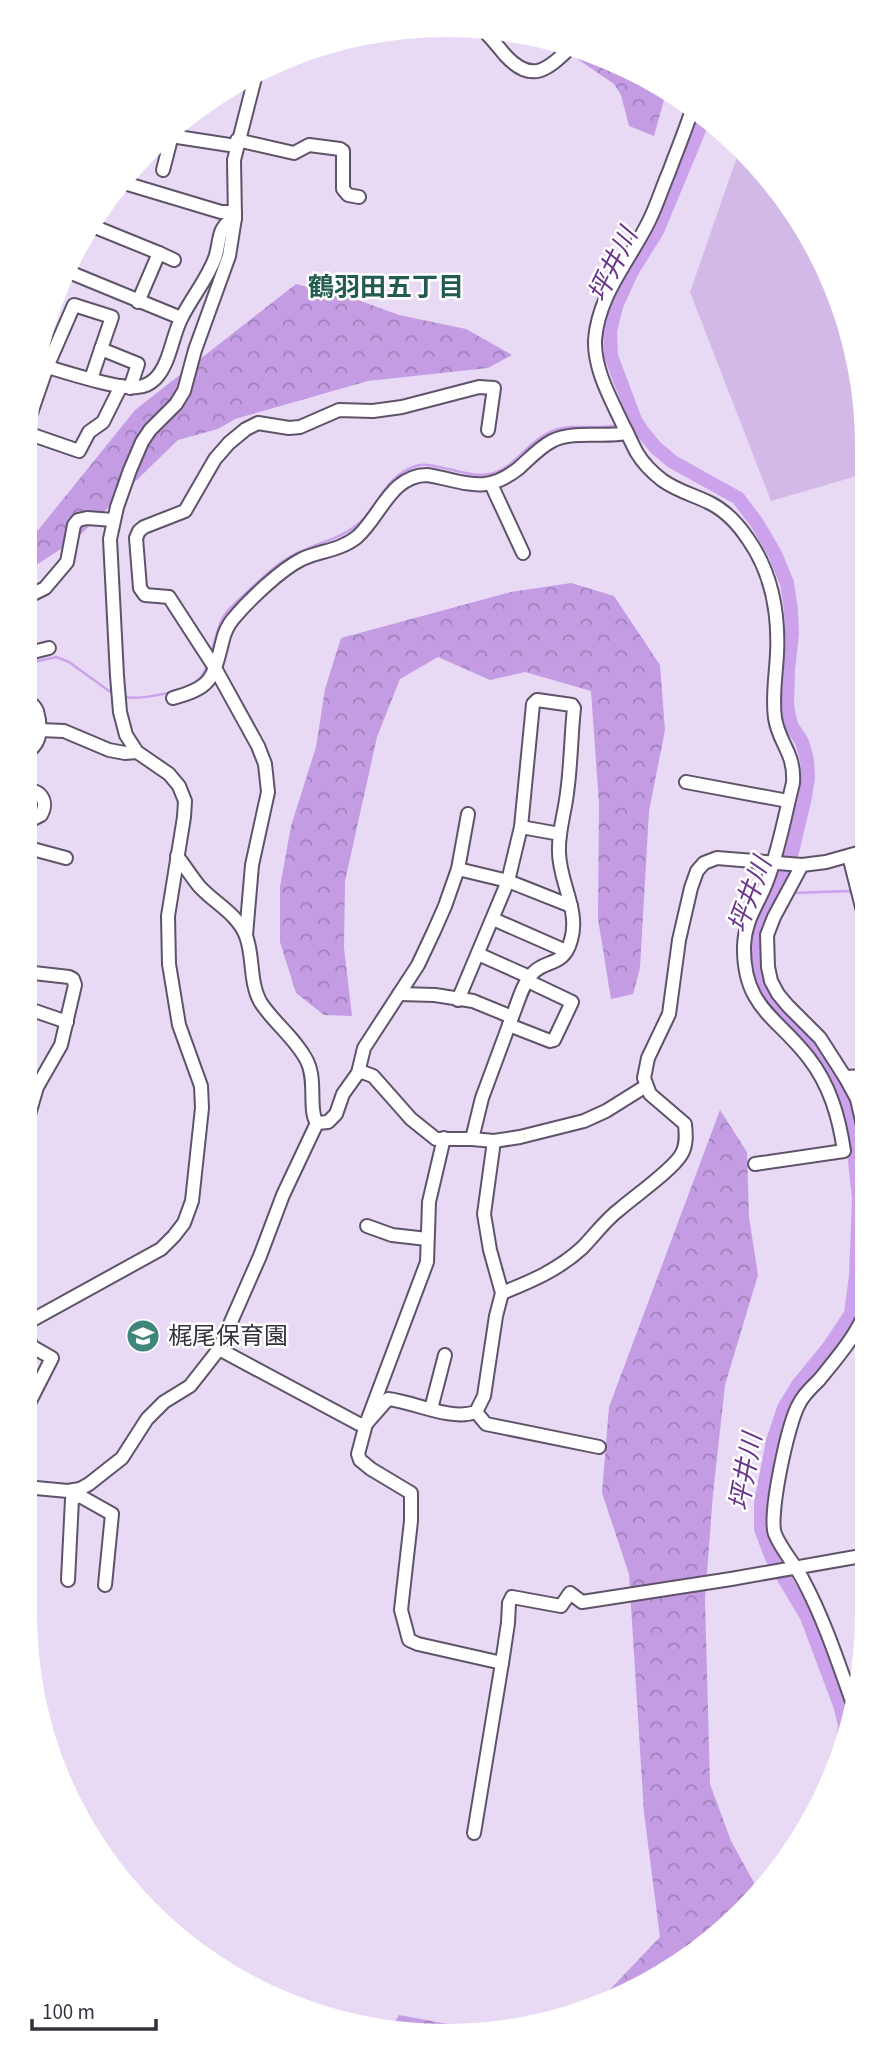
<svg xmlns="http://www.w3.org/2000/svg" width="892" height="2061" viewBox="0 0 892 2061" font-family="'Source Sans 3','Noto Sans JP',sans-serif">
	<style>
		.grass { fill: #d3b9e8 }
		.forest { fill: url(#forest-crowns) }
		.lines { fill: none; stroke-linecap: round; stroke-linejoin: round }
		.stream { stroke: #cba2eb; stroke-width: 2.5 }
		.river { stroke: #cba2eb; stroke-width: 14 }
		.minor-casing { stroke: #5f5369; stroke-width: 16 }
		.minor { stroke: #fff; stroke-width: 12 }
		.labels { text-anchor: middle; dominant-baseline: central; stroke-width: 5; stroke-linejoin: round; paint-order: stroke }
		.poi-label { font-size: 24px; fill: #35303a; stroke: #fff; text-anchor: start }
		.water-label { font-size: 26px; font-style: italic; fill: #6a368c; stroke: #fff }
		.neighbourhood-label { font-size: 26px; font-weight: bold; fill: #235b53; stroke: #fff }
	</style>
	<defs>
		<pattern id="forest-crowns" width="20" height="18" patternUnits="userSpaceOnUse" patternTransform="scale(1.75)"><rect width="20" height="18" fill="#c49ce4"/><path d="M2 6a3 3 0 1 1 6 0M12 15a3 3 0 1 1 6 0" fill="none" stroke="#a080ba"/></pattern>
	</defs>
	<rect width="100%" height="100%" fill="#e8daf5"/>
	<polygon class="grass" points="739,151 780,189 835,284 864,391 864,527 857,476 771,501 690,292"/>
	<g class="forest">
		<polygon points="554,43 582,47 667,89 654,136 629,126 621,95 614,84"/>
		<polygon points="296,284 358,300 399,315 466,329 512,355 488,368 368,381 235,419 218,429 178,440 75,540 25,572 25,543 39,529 135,410"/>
		<polygon points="571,583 614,596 660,665 665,730 649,811 640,968 633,994 611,999 598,919 599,804 591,691 525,672 490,680 438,657 400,679 377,737 345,881 344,948 352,1016 324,1015 296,993 280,942 280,887 291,826 316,747 325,689 341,638 511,592"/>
		<polygon points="720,1110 747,1152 749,1217 758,1275 725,1385 713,1494 705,1599 710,1784 731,1841 757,1888 751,1903 656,1980 597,2003 660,1937 644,1813 629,1574 602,1493 609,1407"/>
		<polygon points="399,2015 469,2028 391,2028"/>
	</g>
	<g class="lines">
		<g class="stream">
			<polyline points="625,423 635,420"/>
			<path d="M211,653C216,640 217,624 226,613C231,606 239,600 245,594C264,576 280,560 304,550C322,542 341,538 357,525C381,505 382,478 416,466C434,460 466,479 490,474C513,470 527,442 550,432C571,422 597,431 618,425"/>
			<polyline points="25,664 56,657 69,662 109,691 115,693"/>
			<path d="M124,697C141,700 185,692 198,680C202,677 205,670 207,666"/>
			<polyline points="774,892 783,892"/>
			<polyline points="793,893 849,891 855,896"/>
		</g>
		<polyline class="river" points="704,118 657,231 632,271 616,306 610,331 611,356 635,420 642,431 656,448 673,462 738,498 757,523 775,554 787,583 791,610 792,633 788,670 787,706 791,725 802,742 807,760 808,777 805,797 792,852 761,921 756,940 756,971 769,1000 782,1017 812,1045 835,1077 846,1108 853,1144 859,1198 856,1276 851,1314 829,1347 798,1385 784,1408 773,1441 761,1503 761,1529 772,1558 807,1617 840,1705 845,1725 842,1756"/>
		<defs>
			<g id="minor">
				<path d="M487,34C494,41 499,48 506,56C533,85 549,68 572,46"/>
				<path d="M693,107C686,129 677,150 669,172C662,188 657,205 649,221C630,260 598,295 595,340C594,370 611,399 623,425C628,434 632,444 637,453C643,463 653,473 662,480C677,491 694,495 710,503C726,511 738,524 748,539C772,573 779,613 777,654C776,675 772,697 775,718C779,744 795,752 793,783C785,815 779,850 767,881C758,905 745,919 744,946C743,1007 776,1016 808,1057C830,1085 839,1117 844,1151L755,1164"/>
				<polyline points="171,136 236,146"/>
				<polyline points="237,140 294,153 309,145 340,149 343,151 343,189 348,195 359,197"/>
				<polyline points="163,170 172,135"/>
				<polyline points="121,182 221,212 235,212"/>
				<polyline points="95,227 159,253"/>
				<polyline points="69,272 181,318"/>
				<polyline points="138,302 159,253 174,260"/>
				<path d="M38,364C59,370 118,390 137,387C144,387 151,383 156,378C170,363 172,337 181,319C191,298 207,280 215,258C221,241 216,227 235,218"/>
				<polyline points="91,379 101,349 138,364 130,388"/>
				<polyline points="29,419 47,367 74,305 112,317 101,349"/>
				<polyline points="27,433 79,451 89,432 103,422 121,386"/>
				<polyline points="491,484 523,553"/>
				<polyline points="25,598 45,588 67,562 74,525 78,520 87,518 113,520"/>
				<polyline points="25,654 49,648"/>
				<path d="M173,698C210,688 213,680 222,643C224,634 227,626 233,619C249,600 280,570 302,559C320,551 341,550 357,537C380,517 391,475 427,475C465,481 484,496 519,468C529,459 540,447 552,441C573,430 604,438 627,433"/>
				<polyline points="25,733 40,730 64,731 109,750 125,753 137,752"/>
				<path d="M25,753C28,751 32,749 34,746C42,738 40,721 37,711C35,705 29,702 25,698"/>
				<polyline points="686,782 788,801"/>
				<path d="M25,823L41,815C49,801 40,788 25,791"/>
				<polyline points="521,827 560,834"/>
				<polyline points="25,847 66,858"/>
				<path d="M177,856C184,865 191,876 199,886C214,903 237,913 246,936C254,957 249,983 261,1003C275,1024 296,1039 307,1061C317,1081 308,1111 317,1123"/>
				<polyline points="849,856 865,919"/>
				<polyline points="802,865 774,917 767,935 768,967 771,981 778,994 788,1006 820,1038 845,1077 866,1076"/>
				<polyline points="458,869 508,881 571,906"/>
				<polyline points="493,919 566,951"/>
				<polyline points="246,935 252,865 268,792 265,764 258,746 215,668 169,597 145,595 140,588 136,538 139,531 144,527 185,511 215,459 229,443 246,429 258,423 289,428 300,427 339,410 373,411 402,407 479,387 494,388 488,430"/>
				<polyline points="478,954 525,975 532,983 572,1002 554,1040 550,1041 509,1025"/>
				<polyline points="399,994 435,995 473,1001 512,1017 482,1098 472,1139"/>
				<path d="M458,1000L508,881L521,827L533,704L537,700L572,705L574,708C571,736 571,765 567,793C565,812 558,832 559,852C559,882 580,910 571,940C564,967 546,959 533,973C522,984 518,1003 512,1017"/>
				<polyline points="32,1010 67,1022"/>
				<polyline points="358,1073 362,1072 373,1076 411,1119 436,1139 472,1139 494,1141 520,1137 584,1121 606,1111 646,1086"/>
				<polyline points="845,1077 857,1099 866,1139"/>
				<polyline points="317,1123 328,1122 336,1114 343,1094 358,1073 364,1048 418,965 434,931 445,906 458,869 468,814"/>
				<polyline points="25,1128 37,1087 61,1045 75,985 73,979 69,977 25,972"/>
				<polyline points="444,1138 429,1202 427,1262 366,1424 358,1454 360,1460 371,1469 411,1493 411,1521 401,1610 409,1640 418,1644 502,1663 474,1833"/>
				<polyline points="367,1226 392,1235 427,1239"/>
				<path d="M502,1293C532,1281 558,1270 582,1248C595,1235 605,1220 620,1209C635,1196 672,1170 681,1155C687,1146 686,1134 685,1124L650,1094L644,1078L648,1058L669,1014L679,940L691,888L697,871L704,863L717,858L802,865L826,862L865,851"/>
				<polyline points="25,1324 161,1249 174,1236 184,1223 192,1201 202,1108 201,1086 179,1025 169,964 168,916 184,817 185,801 179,786 169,774 137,752 126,735 120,712 117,676 110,539 117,507 130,470 142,442 150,430 176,404 184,391 195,350 229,256 235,218 234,160 257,70"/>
				<polyline points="25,1325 31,1346 52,1358 29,1403"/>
				<polyline points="219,1349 260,1256 283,1195 317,1123"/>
				<polyline points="431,1409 445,1355"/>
				<polyline points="476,1412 486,1424 599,1447"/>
				<path d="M25,1487L68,1491L80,1489L89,1484L122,1458L147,1419L164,1402L190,1386L219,1349L359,1424H366L388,1399C415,1402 450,1421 476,1412L484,1396L496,1316L502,1293L490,1250L484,1214L494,1141"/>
				<polyline points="80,1489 80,1496 112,1514 105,1585"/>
				<polyline points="68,1580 72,1499 80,1496"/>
				<polyline points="502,1663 508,1623 509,1603 512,1597 561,1606 570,1593 582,1602 731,1579 867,1555"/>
				<path d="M853,1704C838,1662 824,1619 803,1580C795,1564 782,1551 775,1534C768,1516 788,1423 799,1404C803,1395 812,1387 819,1380C837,1358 856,1336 867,1309"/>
			</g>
		</defs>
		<use href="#minor" class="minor-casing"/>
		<use href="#minor" class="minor"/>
	</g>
	<defs>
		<symbol id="school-disc" viewBox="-11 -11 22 22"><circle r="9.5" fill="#41867b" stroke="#fff"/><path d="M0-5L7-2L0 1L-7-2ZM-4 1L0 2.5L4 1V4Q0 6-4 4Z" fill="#fff"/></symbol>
	</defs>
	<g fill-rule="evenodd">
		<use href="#school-disc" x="124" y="1317" width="38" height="38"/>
	</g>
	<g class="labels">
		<g class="poi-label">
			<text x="168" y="1336">梶尾保育園</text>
		</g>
		<g class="water-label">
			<text transform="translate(613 265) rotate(-64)">坪井川</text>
			<text transform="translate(750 895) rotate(-70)">坪井川</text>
			<text transform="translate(746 1472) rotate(-80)">坪井川</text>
		</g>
		<g class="neighbourhood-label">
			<text x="386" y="287">鶴羽田五丁目</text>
		</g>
	</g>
	<path d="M0 0H892V2061H0ZM446 37H446A409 409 0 0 1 855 446V1615A409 409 0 0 1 446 2024H446A409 409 0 0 1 37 1615V446A409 409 0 0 1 446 37Z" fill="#fff" fill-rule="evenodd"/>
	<path d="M32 2019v10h124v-10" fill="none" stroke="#35303a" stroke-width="3.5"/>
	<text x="42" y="2019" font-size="21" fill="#35303a" stroke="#ffffff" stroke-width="5" paint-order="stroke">100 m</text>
</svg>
